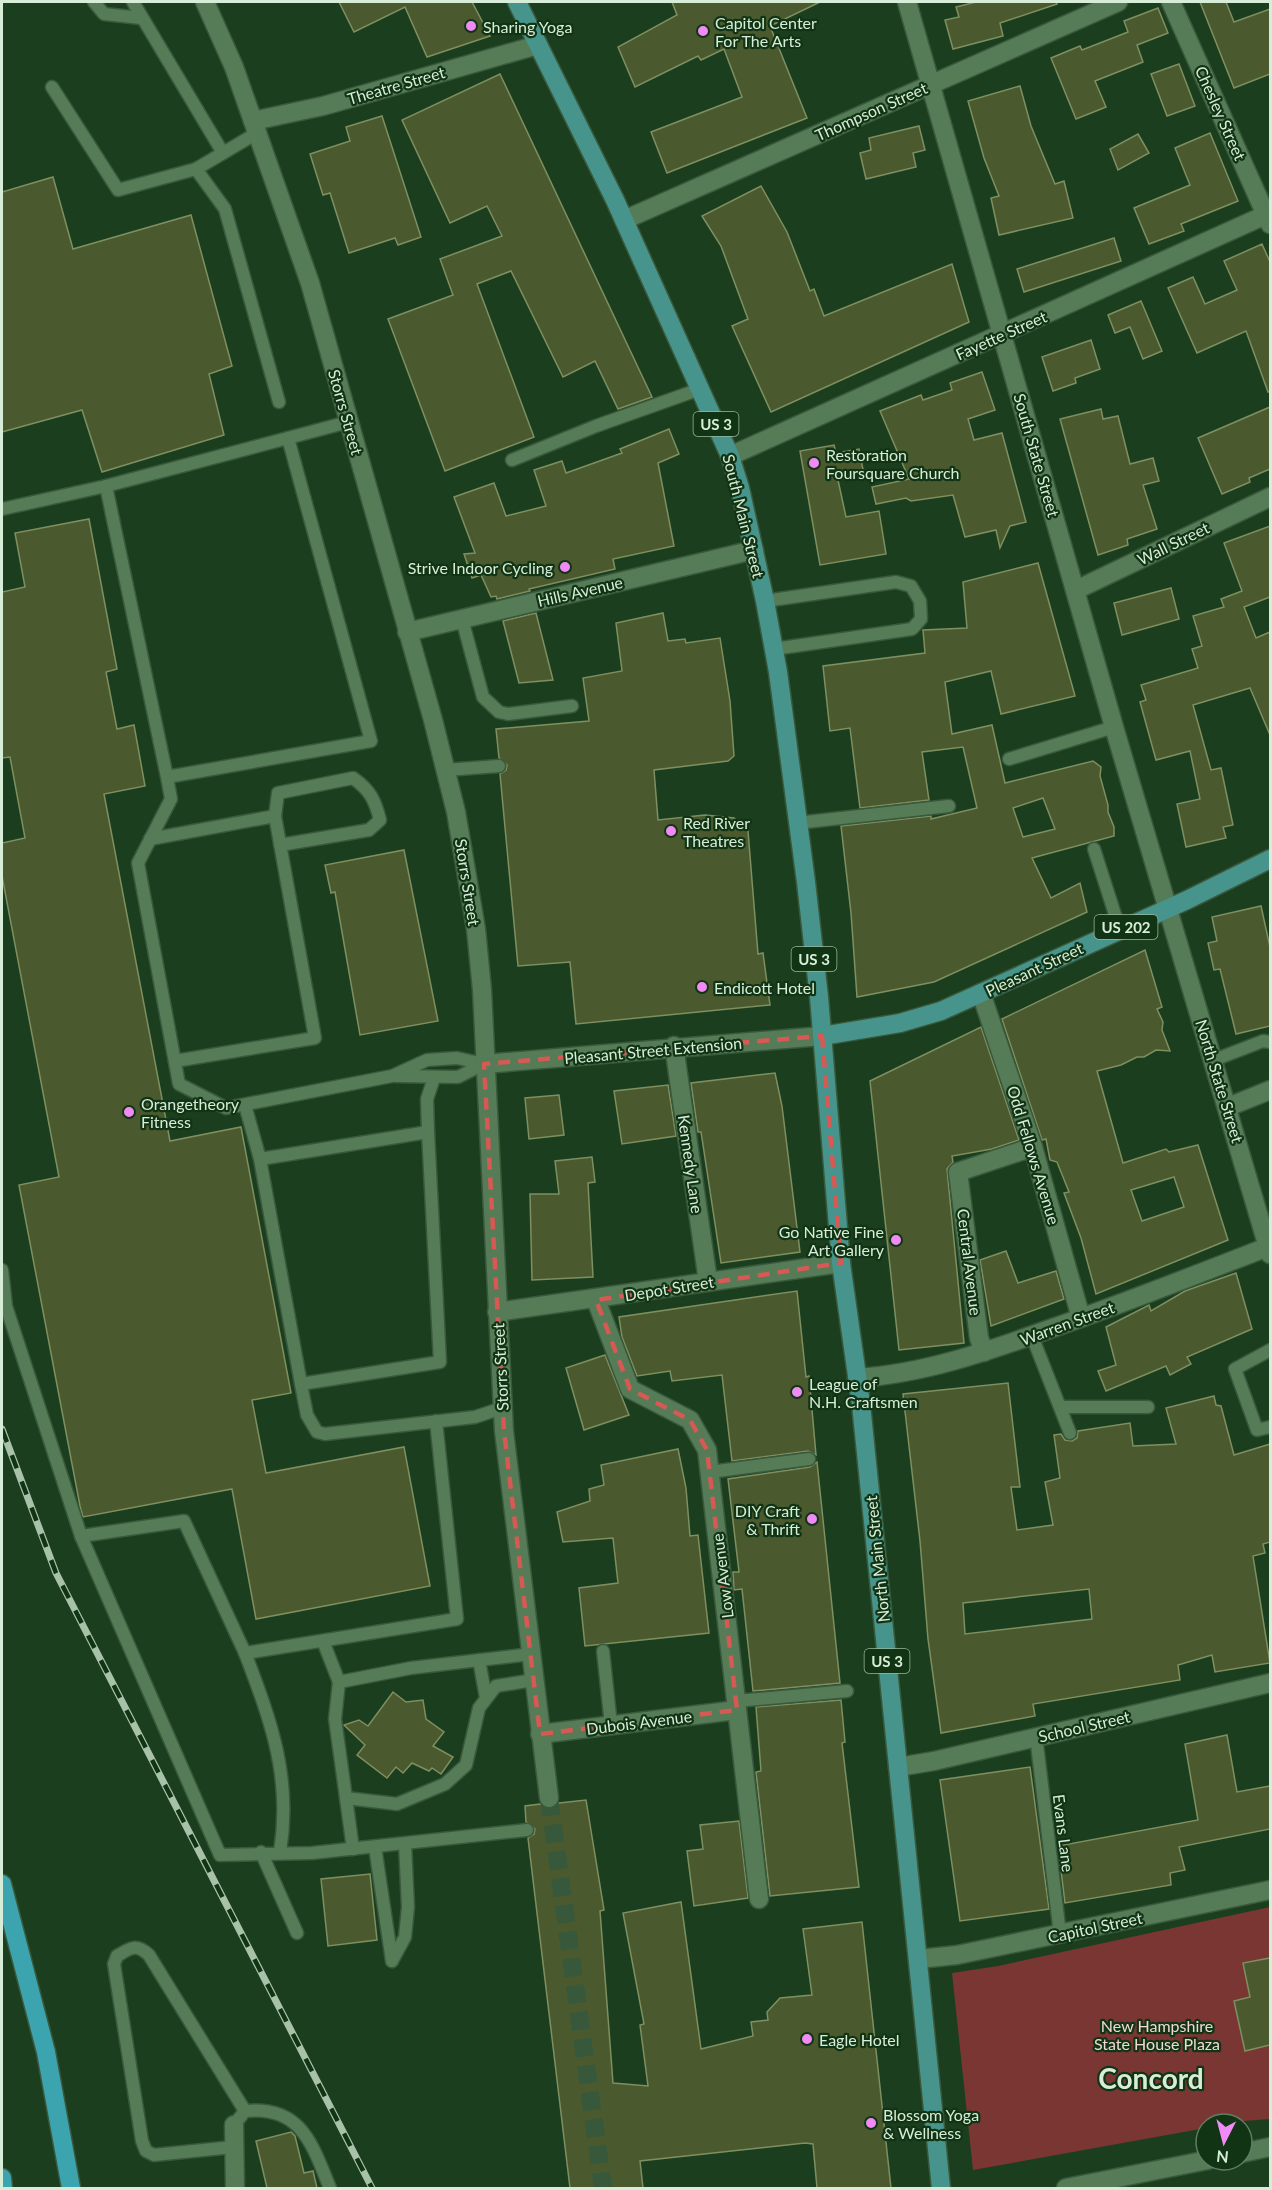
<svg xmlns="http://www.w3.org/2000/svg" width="1272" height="2190" viewBox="0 0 1272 2190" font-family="Lato,sans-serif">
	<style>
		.green { fill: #793632 }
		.building { fill: #4b5a2e; stroke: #7e8f61; stroke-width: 1.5; fill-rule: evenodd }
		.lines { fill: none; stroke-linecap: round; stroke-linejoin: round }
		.secondary-tunnel { stroke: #37583a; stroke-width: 18; stroke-dasharray: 18 9; stroke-linecap: butt }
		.lane-casing { stroke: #39593c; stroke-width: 15 }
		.street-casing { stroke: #39593c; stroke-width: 21 }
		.secondary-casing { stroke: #39593c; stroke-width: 21 }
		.primary-casing { stroke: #39593c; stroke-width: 21 }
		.highway-casing { stroke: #39593c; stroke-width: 21 }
		.lane { stroke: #567b57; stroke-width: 12 }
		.street { stroke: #567b57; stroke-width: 18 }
		.secondary { stroke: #567b57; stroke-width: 18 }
		.primary { stroke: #46948c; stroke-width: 18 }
		.highway { stroke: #3ca4af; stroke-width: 18 }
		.rail-casing { stroke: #a8c1a9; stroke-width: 7 }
		.rail { stroke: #103414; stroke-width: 4.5; stroke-dasharray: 14; stroke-linecap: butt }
		.marked { fill: none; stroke: #d65954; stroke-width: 4.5; stroke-dasharray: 12 8; stroke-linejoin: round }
		.poi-dot { fill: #f08bf5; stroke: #103414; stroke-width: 2 }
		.labels { text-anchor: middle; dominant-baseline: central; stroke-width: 4.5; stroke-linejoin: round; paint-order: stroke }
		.shield { fill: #103414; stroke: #9cb69d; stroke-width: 1.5 }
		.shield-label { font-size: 15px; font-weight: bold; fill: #d8edd8 }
		.poi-label { font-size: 16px; fill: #d8edd8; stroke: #103414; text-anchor: start }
		.street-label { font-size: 16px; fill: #d8edd8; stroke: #103414 }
		.park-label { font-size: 16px; fill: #f1d8d5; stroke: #103414 }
		.town-label { font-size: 28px; font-weight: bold; fill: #d8edd8; stroke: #103414 }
	</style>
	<rect width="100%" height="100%" fill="#1b3e1e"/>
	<polygon class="green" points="1270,1907 1270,2119 1206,2124 1206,2128 973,2170 952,1973 998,1966"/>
	<g class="building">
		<polygon points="339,2 472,2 490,36 427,57 405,7 354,32"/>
		<polygon points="672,2 820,2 770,26 807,118 667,173 651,132 742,97 724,49 701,60 698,56 635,87 618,47 677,15"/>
		<polygon points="976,2 1056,2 1057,4 1000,23 1003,36 953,49 945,20 959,17 956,7"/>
		<polygon points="1200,2 1226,2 1234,22 1270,9 1270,74 1234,88"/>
		<polygon points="1158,8 1168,33 1137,45 1143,62 1095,81 1106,107 1076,119 1051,58 1080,46 1082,50 1128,32 1124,21"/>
		<polygon points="1179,64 1195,106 1167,116 1151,74"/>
		<polygon points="500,74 652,397 618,409 595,361 563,377 511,271 477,284 534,437 445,471 388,319 453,295 440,259 502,236 487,206 450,223 402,120"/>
		<polygon points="1020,86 1031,126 1055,184 1064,181 1073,218 999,235 991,198 999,196 984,158 968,101"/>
		<polygon points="382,116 421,237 398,245 395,238 349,253 330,193 323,195 310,154 350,141 346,127"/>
		<polygon points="919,126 925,150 913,153 916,167 866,179 860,153 871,150 869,138"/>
		<polygon points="1210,133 1238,201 1181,224 1184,231 1149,244 1134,208 1190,185 1175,148"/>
		<polygon points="1138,134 1149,153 1118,170 1110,149"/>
		<polygon points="53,177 73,249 191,215 232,366 209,374 224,435 102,472 82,410 2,432 2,192"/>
		<polygon points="761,186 787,232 810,291 814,289 824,316 952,264 969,322 771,412 732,326 748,319 721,246 702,216"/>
		<polygon points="1114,238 1121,261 1024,292 1017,269"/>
		<polygon points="1262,244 1270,262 1270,392 1268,392 1246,331 1197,353 1168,288 1193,277 1205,304 1237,290 1224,261"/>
		<polygon points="1141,301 1162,351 1143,359 1130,327 1115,333 1108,315"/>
		<polygon points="1091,340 1100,369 1075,378 1076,383 1053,391 1042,357"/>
		<polygon points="982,372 995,410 968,419 974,440 1002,433 1026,522 1010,526 1000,548 996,530 965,537 953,495 911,501 906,498 876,504 872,487 909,479 880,411 921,395 923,400 952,390 950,383"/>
		<polygon points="1270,407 1270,469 1249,478 1250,482 1222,494 1198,438"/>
		<polygon points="1101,409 1103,419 1118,416 1130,464 1153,458 1159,481 1143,485 1157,529 1127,539 1128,545 1098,555 1060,419"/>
		<polygon points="669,429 679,454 658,463 674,546 613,559 615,569 529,589 530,591 497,599 496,596 491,597 481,575 472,578 464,554 475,553 454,497 494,483 506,516 546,506 534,470 562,461 566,473 622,453 620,449"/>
		<polygon points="834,445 836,453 859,449 864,475 838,480 846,517 879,511 886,554 820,565 800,451"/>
		<polygon points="89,519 117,669 106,672 117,729 134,725 145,786 104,794 170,1141 241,1127 291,1393 252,1400 266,1473 404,1447 430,1586 256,1619 232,1489 83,1517 80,1506 19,1185 59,1177 2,876 2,843 25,838 10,757 2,758 2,592 25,587 15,533"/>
		<polygon points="1270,526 1270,597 1244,607 1256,638 1270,632 1270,735 1250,688 1193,705 1211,770 1221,768 1233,825 1223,827 1226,838 1186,847 1177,804 1200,799 1190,751 1156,760 1140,702 1146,700 1141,685 1198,668 1192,649 1202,646 1193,616 1224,607 1221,599 1242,591 1224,543"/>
		<path d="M1038,563L1075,696L1001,714L991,671L945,682L952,734L992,725L1005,783L1093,761L1101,767L1100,776L1108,805V812L1114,827V836L1032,858L1051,898L1080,883L1087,912L934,982L857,997L851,913L841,826L931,816V819L977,808L963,747L922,752L929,800L860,808L850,728L830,731L823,666L925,653L923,630L967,628L963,582ZM1043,798L1055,829L1023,837L1013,808Z"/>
		<polygon points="1171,588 1179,619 1122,635 1114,603"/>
		<polygon points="536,613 553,680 519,683 503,621"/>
		<polygon points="663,613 668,641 685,639 686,643 720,638 730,701 734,756 728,761 654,770 658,820 705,815 734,818 748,831 758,954 763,953 770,1005 576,1024 570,962 518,966 500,774 506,770 507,765 499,758 496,729 589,721 583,678 622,671 616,623"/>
		<polygon points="404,850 438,1021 360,1035 335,892 331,893 325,865"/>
		<polygon points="1261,906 1270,947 1270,1026 1236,1034 1220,969 1214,970 1208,943 1217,941 1212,917"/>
		<path d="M1145,950L1162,1007L1157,1009L1163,1022L1162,1030L1170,1051L1156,1050L1144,1057H1137L1121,1065L1097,1071L1123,1163L1166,1149L1169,1152L1198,1145L1228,1240L1096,1294L1081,1238L1064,1193L1069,1192L1057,1162L1050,1160L1046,1139L1042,1140L1002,1019ZM1174,1177L1184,1207L1142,1221L1131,1190Z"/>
		<polygon points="981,1027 1019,1140 992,1149 952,1156 953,1162 947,1169 964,1343 899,1350 870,1081"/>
		<polygon points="775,1073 782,1106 800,1252 721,1263 701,1132 698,1132 691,1083"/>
		<polygon points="668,1085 676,1136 622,1144 614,1091"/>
		<polygon points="559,1095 564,1135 529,1139 525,1098"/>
		<polygon points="592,1157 595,1182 588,1183 593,1277 532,1280 530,1194 559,1194 555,1161"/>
		<polygon points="1006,1251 1018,1283 1056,1271 1064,1299 991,1326 980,1260"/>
		<polygon points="1236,1273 1252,1329 1187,1357 1191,1364 1170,1375 1166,1366 1106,1391 1098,1371 1116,1365 1106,1327 1149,1305 1151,1311 1185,1291"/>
		<polygon points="797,1291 806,1377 809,1376 816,1455 808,1451 732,1461 722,1375 672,1381 670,1371 637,1376 622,1337 619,1317"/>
		<polygon points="605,1355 629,1415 584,1430 566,1368"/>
		<path d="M1008,1383L1020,1487H1011L1017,1530L1053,1525L1045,1482L1060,1478L1054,1435L1061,1434L1065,1440L1072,1441L1077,1438L1078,1431L1130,1423L1133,1446L1176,1444L1166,1408L1214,1396L1216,1405L1221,1406L1234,1455L1270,1444V1542L1263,1544L1265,1553L1253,1556L1270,1663L1215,1672L1212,1655L1178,1665L1180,1680L1033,1704L1035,1716L941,1733L928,1639L920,1541L903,1394ZM1089,1589L1092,1619L965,1634L963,1603Z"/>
		<polygon points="678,1449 686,1488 690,1536 698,1535 709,1633 585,1646 579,1588 618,1583 613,1538 563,1542 557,1512 590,1501 589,1489 604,1485 601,1465"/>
		<polygon points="817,1462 840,1683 753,1691 742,1589 734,1590 733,1572 739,1572 728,1479 810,1467"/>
		<polygon points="393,1692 406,1702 423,1700 426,1719 444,1732 433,1746 453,1757 441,1774 432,1768 429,1771 412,1763 403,1773 396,1767 387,1778 357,1755 365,1745 344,1725 359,1720 368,1726"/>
		<polygon points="841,1700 845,1742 842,1743 859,1887 770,1896 756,1772 761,1771 756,1707"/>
		<polygon points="1227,1735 1237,1792 1270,1786 1270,1829 1179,1847 1185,1870 1170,1873 1171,1885 1065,1903 1058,1846 1198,1820 1185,1744"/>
		<polygon points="1030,1767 1049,1909 960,1921 940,1780"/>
		<polygon points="586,1800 604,1910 600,1911 613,2083 648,2086 640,2025 644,2024 623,1913 681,1902 701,2049 753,2036 751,2022 768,2020 767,2012 780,1998 812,1995 803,1929 862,1922 891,2188 817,2188 813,2144 805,2143 640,2161 643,2188 570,2188 528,1838 534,1834 535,1829 526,1822 525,1806 540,1804 550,1809 559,1803"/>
		<polygon points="739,1821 748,1898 694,1906 687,1851 703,1849 700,1825"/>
		<polygon points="370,1874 377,1940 328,1946 321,1879"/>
		<polygon points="1270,1958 1270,2045 1245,2051 1234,2001 1250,1997 1243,1963"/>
		<polygon points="291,2132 295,2136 304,2173 313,2171 317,2188 267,2188 256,2141"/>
	</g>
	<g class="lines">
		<polyline class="secondary-tunnel" points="549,1798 603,2188"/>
		<defs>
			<g id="lane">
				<polyline points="94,2 104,14 141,18"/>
				<polyline points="133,2 223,153"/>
				<polyline points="52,87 118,190 196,169 257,133"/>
				<polyline points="196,169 225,209 279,402"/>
				<polyline points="288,438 348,422"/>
				<polyline points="512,460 596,426 700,389"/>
				<polyline points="2,509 106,486"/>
				<polyline points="765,601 896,582 911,586 920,601 921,619 912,629 774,649"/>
				<polyline points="462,619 483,697 499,712 508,714 572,706"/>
				<polyline points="1009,759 1114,727"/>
				<polyline points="445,770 499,766"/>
				<polyline points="167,777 371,741 288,438 106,486 167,777 171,799 138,863 179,1084 226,1108 392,1076 427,1060 457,1058 484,1064"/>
				<polyline points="797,823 949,806"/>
				<polyline points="150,839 275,816"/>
				<polyline points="1094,849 1120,930"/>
				<polyline points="1214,1060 1263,1041 1270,1042"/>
				<path d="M175,1061L315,1038L275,816L278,793L353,778C370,790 375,800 380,820L369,830L280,845"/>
				<polyline points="396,1076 458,1077 484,1064"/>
				<polyline points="245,1105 260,1159"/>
				<polyline points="428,1132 427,1099 434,1078"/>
				<polyline points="2,1270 6,1306 81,1536"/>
				<polyline points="1032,1336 1070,1433"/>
				<polyline points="1270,1350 1235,1369 1257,1430 1270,1427"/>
				<polyline points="301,1384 440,1362 428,1132 260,1159 301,1384 307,1415 317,1432 325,1434 475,1417 502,1408"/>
				<polyline points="1062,1407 1148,1407"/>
				<polyline points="710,1472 809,1459"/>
				<polyline points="323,1641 339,1682"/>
				<polyline points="603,1651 611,1725"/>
				<polyline points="245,1653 184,1521 81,1536 220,1855 312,1853 527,1830"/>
				<polyline points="531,1654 411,1668 339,1682 335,1719 346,1798 397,1804 445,1784 466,1765 479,1708 496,1686 534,1680"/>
				<polyline points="479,1660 486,1698"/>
				<polyline points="736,1701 847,1691"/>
				<polyline points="1036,1736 1060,1934"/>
				<polyline points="346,1798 353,1849"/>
				<polyline points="375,1847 392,1961"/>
				<polyline points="261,1852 297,1933"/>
				<path d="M280,1852C292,1778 271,1721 245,1653L457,1619L436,1421"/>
				<polyline points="392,1961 405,1937 408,1907 405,1844"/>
				<path d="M234,2125L245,2111C301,2105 312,2144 330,2188"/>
				<path d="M233,2147L154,2155L146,2151L142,2141L114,1964L117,1956C130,1948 136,1943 149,1955L245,2111"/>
			</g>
			<g id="street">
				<polyline points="1171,2 1270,224"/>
				<polyline points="253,121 323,106 538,45"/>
				<polyline points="624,220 1118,2"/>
				<polyline points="730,456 1270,213"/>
				<polyline points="1076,590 1270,497"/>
				<polyline points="407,632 754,550"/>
				<polyline points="981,993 1033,1147 1081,1318"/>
				<polyline points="674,1046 708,1281"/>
				<polyline points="484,1064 822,1036"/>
				<polyline points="1228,1107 1270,1090"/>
				<polyline points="596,1300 630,1389 690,1420 707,1450 759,1899"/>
				<polyline points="497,1312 841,1263"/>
				<polyline points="984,1352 979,1338 958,1172 1033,1147"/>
				<path d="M857,1378C922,1374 986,1352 1047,1330C1122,1304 1196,1275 1270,1246"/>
				<polyline points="540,1734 737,1710"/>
				<polyline points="898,1767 934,1761 1270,1683"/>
				<polyline points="918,1959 957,1955 1270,1890"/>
				<polyline points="234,2125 235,2188"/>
				<polyline points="1242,2153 1270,2147"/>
				<polyline points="1066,2188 1208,2160"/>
			</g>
			<g id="secondary">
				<polyline points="205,2 234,67 310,283 433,720 456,812 476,929 482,990 504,1431 549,1798"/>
				<polyline points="907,2 1114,727 1270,1254"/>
			</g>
			<g id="primary">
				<polyline points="517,2 615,200 730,456 740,488 765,601 778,672 806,882 819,997 841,1263 861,1404 941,2188"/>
				<polyline points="822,1036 900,1023 941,1011 1187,900 1270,859"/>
			</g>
			<g id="highway">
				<polyline points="2,1884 46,2052 71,2188"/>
				<polyline points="2,2178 3,2188"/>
			</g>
		</defs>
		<use href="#lane" class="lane-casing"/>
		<use href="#street" class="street-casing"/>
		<use href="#secondary" class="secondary-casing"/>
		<use href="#primary" class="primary-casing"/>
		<use href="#highway" class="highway-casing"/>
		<use href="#lane" class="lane"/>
		<use href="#street" class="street"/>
		<use href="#secondary" class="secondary"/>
		<use href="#primary" class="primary"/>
		<use href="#highway" class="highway"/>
		<defs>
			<polyline id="rail" points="2,1429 56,1573 372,2188"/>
		</defs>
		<use href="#rail" class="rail-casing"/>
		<use href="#rail" class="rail"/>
	</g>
	<path class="marked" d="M822,1036L841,1263L596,1300L630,1389L690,1420L707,1450L737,1710L540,1734L504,1431L484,1064Z"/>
	<g class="poi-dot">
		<circle cx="471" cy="26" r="6"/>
		<circle cx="703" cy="31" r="6"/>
		<circle cx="814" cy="463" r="6"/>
		<circle cx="565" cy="567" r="6"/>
		<circle cx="671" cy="831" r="6"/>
		<circle cx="702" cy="987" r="6"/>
		<circle cx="129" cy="1112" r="6"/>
		<circle cx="896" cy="1240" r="6"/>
		<circle cx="797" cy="1392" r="6"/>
		<circle cx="812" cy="1519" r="6"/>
		<circle cx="807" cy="2039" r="6"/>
		<circle cx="871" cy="2123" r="6"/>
	</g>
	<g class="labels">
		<g class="shield">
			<rect x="693.5" y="412" width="45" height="24" rx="4.5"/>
			<rect x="1094.5" y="915" width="63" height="24" rx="4.5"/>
			<rect x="791.5" y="947" width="45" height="24" rx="4.5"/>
			<rect x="864.5" y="1649" width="45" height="24" rx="4.5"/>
		</g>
		<g class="shield-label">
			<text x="716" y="424">US 3</text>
			<text x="1126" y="927">US 202</text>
			<text x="814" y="959">US 3</text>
			<text x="887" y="1661">US 3</text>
		</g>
		<g class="poi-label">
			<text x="715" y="22">Capitol Center<tspan x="715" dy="18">For The Arts</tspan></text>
			<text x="483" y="26">Sharing Yoga</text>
			<text x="826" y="454">Restoration<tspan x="826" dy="18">Foursquare Church</tspan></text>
			<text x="553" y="567" text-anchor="end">Strive Indoor Cycling</text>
			<text x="683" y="822">Red River<tspan x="683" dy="18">Theatres</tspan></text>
			<text x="714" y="987">Endicott Hotel</text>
			<text x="141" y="1103">Orangetheory<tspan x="141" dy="18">Fitness</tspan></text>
			<text x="884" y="1231" text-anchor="end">Go Native Fine<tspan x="884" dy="18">Art Gallery</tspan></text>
			<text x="809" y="1383">League of<tspan x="809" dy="18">N.H. Craftsmen</tspan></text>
			<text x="800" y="1510" text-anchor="end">DIY Craft<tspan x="800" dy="18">&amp; Thrift</tspan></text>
			<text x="819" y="2039">Eagle Hotel</text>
			<text x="883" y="2114">Blossom Yoga<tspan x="883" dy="18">&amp; Wellness</tspan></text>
		</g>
		<g class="street-label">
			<text transform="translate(396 85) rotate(-16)">Theatre Street</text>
			<text transform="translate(871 111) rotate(-24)">Thompson Street</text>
			<text transform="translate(1221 113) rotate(66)">Chesley Street</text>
			<text transform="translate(1001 335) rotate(-24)">Fayette Street</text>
			<text transform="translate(346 412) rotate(74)">Storrs Street</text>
			<text transform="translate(1037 455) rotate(74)">South State Street</text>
			<text transform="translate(744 516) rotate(76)">South Main Street</text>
			<text transform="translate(1173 543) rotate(-26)">Wall Street</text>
			<text transform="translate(580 591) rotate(-13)">Hills Avenue</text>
			<text transform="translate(468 882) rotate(81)">Storrs Street</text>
			<text transform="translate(1034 969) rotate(-25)">Pleasant Street</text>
			<text transform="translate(653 1050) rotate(-5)">Pleasant Street Extension</text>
			<text transform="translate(1220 1081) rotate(73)">North State Street</text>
			<text transform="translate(1034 1155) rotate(73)">Odd Fellows Avenue</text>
			<text transform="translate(691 1164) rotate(82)">Kennedy Lane</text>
			<text transform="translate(970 1262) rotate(83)">Central Avenue</text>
			<text transform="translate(669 1288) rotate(-9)">Depot Street</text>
			<text transform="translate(1067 1323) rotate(-20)">Warren Street</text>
			<text transform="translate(500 1367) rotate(-93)">Storrs Street</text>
			<text transform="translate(877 1559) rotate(-96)">North Main Street</text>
			<text transform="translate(722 1576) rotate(-97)">Low Avenue</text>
			<text transform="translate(639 1722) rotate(-7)">Dubois Avenue</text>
			<text transform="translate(1084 1726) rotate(-13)">School Street</text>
			<text transform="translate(1064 1833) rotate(83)">Evans Lane</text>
			<text transform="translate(1095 1927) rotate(-12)">Capitol Street</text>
		</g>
		<g class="park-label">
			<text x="1157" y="2025">New Hampshire<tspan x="1157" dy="18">State House Plaza</tspan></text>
		</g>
		<g class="town-label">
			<text x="1151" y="2078">Concord</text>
		</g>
	</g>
	<rect width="1272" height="2190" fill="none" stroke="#d8edd8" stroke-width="6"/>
	<g transform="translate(1224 2142) rotate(186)"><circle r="28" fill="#103414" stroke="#607e62" stroke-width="1.5"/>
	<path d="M0-4.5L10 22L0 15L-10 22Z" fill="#f08bf5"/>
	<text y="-9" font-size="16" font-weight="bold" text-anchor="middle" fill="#d8edd8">N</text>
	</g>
</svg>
